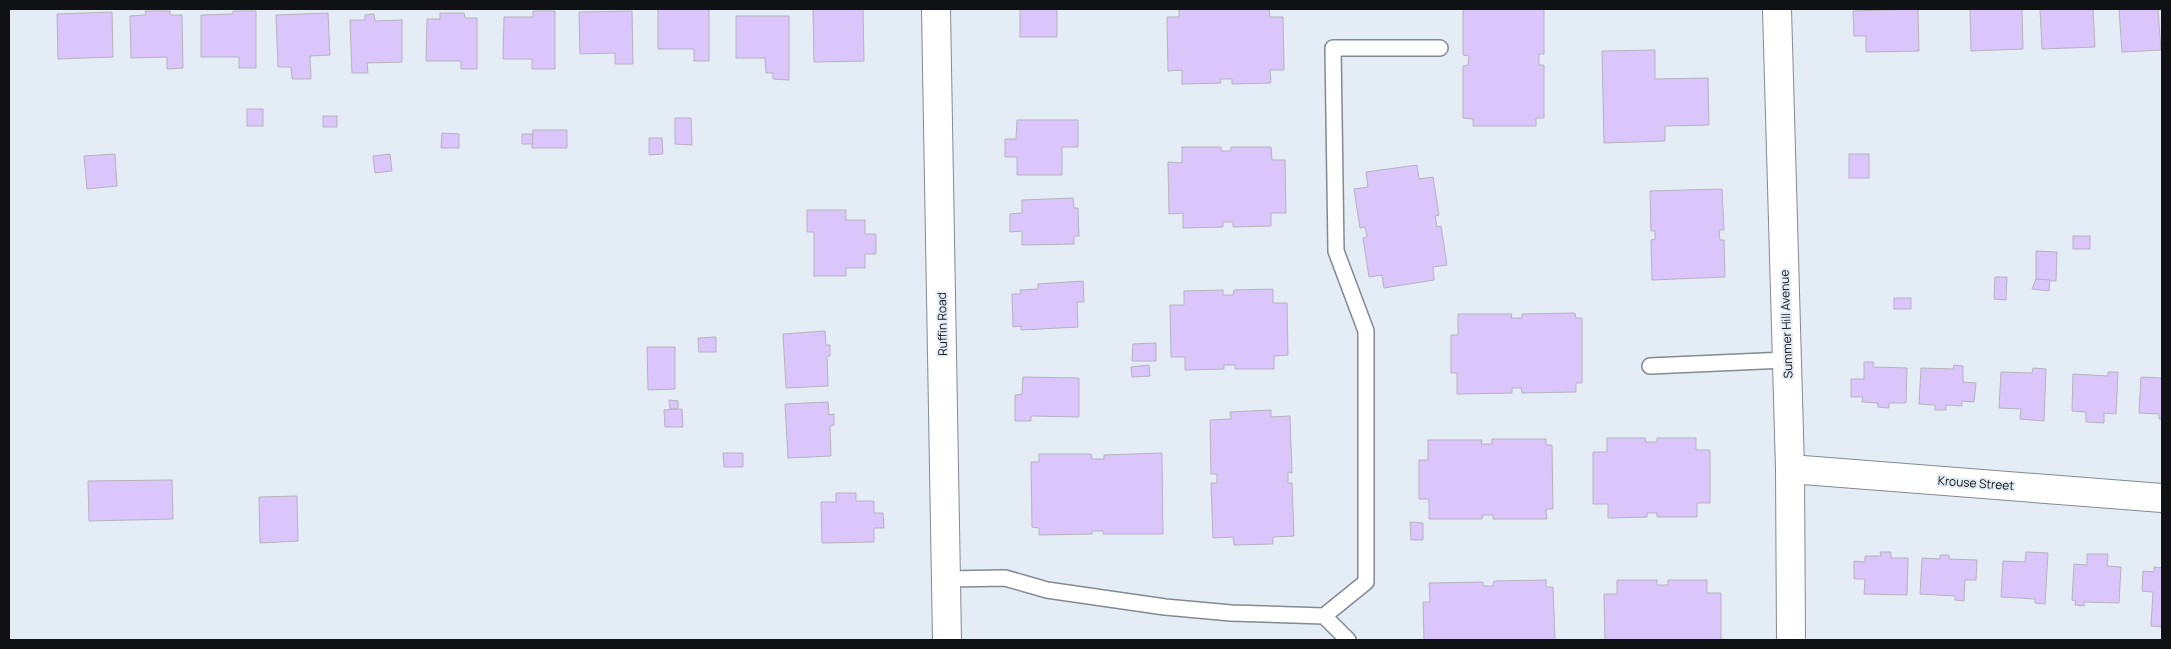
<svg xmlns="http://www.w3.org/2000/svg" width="2171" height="649" viewBox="0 0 2171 649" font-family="Manrope,sans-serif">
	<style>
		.building { fill: #dbc6fc; stroke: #b6b3bd }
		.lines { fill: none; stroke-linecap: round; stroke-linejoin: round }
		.service-casing { stroke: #838a93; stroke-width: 18 }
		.minor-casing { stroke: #838a93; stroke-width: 30 }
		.tertiary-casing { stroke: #838a93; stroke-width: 30 }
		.service { stroke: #fff; stroke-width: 15 }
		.minor { stroke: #fff; stroke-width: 28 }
		.tertiary { stroke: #fff; stroke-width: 28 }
		.labels { text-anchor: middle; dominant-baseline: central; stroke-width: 4; stroke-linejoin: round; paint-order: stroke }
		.street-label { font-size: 12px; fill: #0f1114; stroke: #e4ecf6 }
	</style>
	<rect width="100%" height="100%" fill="#e4ecf6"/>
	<g class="building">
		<polygon points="658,9 709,9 709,61 694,61 694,49 658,49"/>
		<polygon points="813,9 863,9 864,61 814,62"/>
		<rect x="1020" y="9" width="37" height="28"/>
		<polygon points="1179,9 1269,9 1270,17 1283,17 1284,70 1270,70 1271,83 1232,84 1232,79 1220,79 1221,83 1182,84 1182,70 1168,71 1167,17 1179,17"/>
		<polygon points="1463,9 1544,9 1544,54 1539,54 1539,65 1544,65 1544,118 1536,118 1536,126 1473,126 1473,119 1463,118 1463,66 1468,65 1469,56 1463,55"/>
		<polygon points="1918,9 1919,51 1866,52 1866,36 1854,36 1853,11"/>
		<polygon points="1970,9 2022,9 2023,49 1971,51"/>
		<polygon points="2040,9 2093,9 2095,47 2042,49"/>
		<polygon points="2119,9 2158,9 2161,50 2122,52"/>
		<polygon points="145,11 170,11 170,15 182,15 183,68 167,69 167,57 131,58 130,16 146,15"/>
		<polygon points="233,11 256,11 256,68 239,68 239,57 201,57 201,15 233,14"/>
		<polygon points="533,11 555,11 555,69 532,69 532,59 503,59 504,17 533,17"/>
		<polygon points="632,11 633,64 615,64 615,53 580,54 579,12"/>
		<polygon points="112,12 113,57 58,59 57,14"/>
		<polygon points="328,13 330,55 310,56 311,79 292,79 291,67 278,67 276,15"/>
		<polygon points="440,13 464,13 465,18 477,18 477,69 461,69 461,61 426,61 427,19 440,19"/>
		<polygon points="374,14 375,21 402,20 402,62 367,63 368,73 352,73 350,20 365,20 365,15"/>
		<polygon points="736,16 789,16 789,80 773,79 773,73 766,73 765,58 736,58"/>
		<polygon points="1655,50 1655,79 1708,78 1709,125 1665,126 1665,141 1604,143 1602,51"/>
		<rect x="247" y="109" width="16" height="17"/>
		<rect x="323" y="116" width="14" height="11"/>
		<polygon points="675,118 691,118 692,145 675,144"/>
		<polygon points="1017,120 1078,120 1078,147 1062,147 1062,175 1017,175 1017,157 1005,157 1005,139 1016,139"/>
		<polygon points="533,130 567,130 567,148 532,148"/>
		<polygon points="442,133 459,134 459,148 441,148"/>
		<polygon points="522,134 532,134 533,144 522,144"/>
		<polygon points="649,138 662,138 663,154 649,155"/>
		<polygon points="1182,147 1221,147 1221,151 1231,151 1231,147 1271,147 1272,160 1285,160 1286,213 1271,213 1271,226 1233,227 1233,222 1223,222 1223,227 1183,228 1183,213 1169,214 1168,162 1182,163"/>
		<polygon points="115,154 117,186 87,189 84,156"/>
		<polygon points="390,154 392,171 375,173 373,156"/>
		<rect x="1849" y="154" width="20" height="24"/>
		<polygon points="1417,165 1419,179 1433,177 1439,215 1435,216 1437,227 1441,226 1447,265 1433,267 1434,280 1384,288 1382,275 1369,277 1363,238 1367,237 1365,227 1360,228 1354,189 1368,187 1366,172"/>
		<polygon points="1722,189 1724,230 1719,230 1720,240 1724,240 1725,277 1652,280 1651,240 1655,239 1655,231 1651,231 1650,191"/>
		<polygon points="1073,198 1074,208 1078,208 1079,236 1074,236 1074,244 1022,245 1022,231 1010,232 1010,214 1022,213 1022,200"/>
		<polygon points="807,210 846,210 846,220 865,220 865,234 876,234 876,254 865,254 865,268 846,268 846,276 814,276 814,232 807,232"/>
		<rect x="2073" y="236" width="17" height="13"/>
		<polygon points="2036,251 2057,252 2056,281 2036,280"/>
		<polygon points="1995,277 2007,277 2006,300 1994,299"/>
		<polygon points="2036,279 2050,280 2049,291 2032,289"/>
		<polygon points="1083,281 1084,302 1077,302 1078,327 1021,330 1021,326 1013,327 1012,294 1021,294 1020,290 1038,289 1038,284"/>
		<polygon points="1273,289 1273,303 1287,303 1288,355 1274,356 1274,369 1235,369 1235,365 1224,365 1224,369 1185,370 1185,357 1171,357 1170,305 1184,305 1184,291 1223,290 1223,295 1233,295 1234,290"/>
		<rect x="1894" y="298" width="17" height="11"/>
		<polygon points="1575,313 1576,318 1582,318 1582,383 1576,383 1576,392 1522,393 1521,388 1512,388 1512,393 1457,394 1457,373 1451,373 1451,335 1458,335 1458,314 1512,314 1511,318 1522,318 1522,314"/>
		<polygon points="825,331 826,345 830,345 830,356 827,356 828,386 786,388 783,334"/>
		<polygon points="716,337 716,352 699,352 698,338"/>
		<polygon points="1156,343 1156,361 1132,361 1133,344"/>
		<polygon points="647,347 675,347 675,389 648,390"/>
		<polygon points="1864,362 1874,362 1873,367 1907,368 1906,403 1889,403 1889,408 1878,407 1878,403 1862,402 1863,397 1851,397 1851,379 1864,379"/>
		<polygon points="1149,365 1150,376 1132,377 1131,367"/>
		<polygon points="1954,365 1963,366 1963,382 1976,383 1974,402 1962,401 1962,406 1946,405 1946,410 1935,410 1935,405 1919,404 1921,368 1953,369"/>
		<polygon points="2033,368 2046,369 2044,421 2020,419 2021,409 1999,408 2001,372 2032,373"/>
		<polygon points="2108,372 2118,372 2116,414 2104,413 2104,423 2086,422 2086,412 2072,411 2073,374 2108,376"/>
		<polygon points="1023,377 1079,378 1079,417 1031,416 1031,421 1015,421 1015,395 1022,394"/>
		<polygon points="2141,377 2162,378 2162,419 2159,419 2159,414 2139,413"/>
		<polygon points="669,400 678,401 678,409 670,409"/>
		<polygon points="828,402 829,415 834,414 834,425 830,426 831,456 788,458 785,404"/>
		<polygon points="678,409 682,409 683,427 665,427 664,410"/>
		<polygon points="1271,410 1271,417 1290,416 1292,473 1288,472 1288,483 1292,483 1294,536 1273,537 1273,544 1234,545 1233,537 1213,538 1211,483 1217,483 1217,474 1211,474 1210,420 1231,419 1230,412"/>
		<polygon points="1607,438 1645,438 1646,442 1657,442 1657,438 1696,438 1696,450 1710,450 1710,503 1697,503 1697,517 1657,517 1657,513 1647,513 1647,517 1608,518 1608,504 1593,504 1593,452 1607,452"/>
		<polygon points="1492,439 1546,439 1546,445 1552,445 1553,509 1546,509 1547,519 1493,519 1493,515 1483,515 1482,519 1429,519 1429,499 1419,499 1419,460 1428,460 1428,440 1482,440 1481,444 1492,444"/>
		<polygon points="723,453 743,453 743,467 724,467"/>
		<polygon points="1162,453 1163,534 1103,534 1103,531 1092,531 1092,534 1039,535 1039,528 1032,527 1031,462 1039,462 1039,454 1091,454 1092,459 1104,459 1104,455"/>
		<polygon points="172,480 173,519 89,521 88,481"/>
		<polygon points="836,493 856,493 856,501 874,501 874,513 883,513 884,528 874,528 874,542 822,543 821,502 836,502"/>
		<polygon points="297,496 298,541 260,543 259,497"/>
		<polygon points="1410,522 1423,523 1423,540 1411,540"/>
		<polygon points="1880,552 1891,552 1891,558 1908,558 1907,595 1864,594 1865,579 1854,579 1854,561 1865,562 1865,556 1881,556"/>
		<polygon points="2026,552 2048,553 2045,604 2035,603 2035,599 2001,597 2003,561 2025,562"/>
		<polygon points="2087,554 2108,554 2107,566 2121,567 2119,603 2084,602 2084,606 2075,605 2076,601 2072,600 2074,564 2087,565"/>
		<polygon points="1940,555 1949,555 1949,559 1977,560 1976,580 1965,580 1964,601 1955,600 1955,596 1920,594 1922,558 1940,559"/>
		<polygon points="2154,567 2162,568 2162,627 2151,626 2153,592 2142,591 2143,571 2154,572"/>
		<polygon points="1546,580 1546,587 1553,587 1555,640 1424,640 1423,602 1430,602 1429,583 1483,582 1483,586 1493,586 1494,581"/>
		<polygon points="1617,580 1657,580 1657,585 1668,585 1668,580 1707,580 1707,593 1721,593 1721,640 1605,640 1604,594 1617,594"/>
	</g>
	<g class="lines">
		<defs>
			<g id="service">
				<polyline points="1650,366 1787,360"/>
				<polyline points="946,579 1005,578 1047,590 1165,607 1231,613 1324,616 1348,640"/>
				<polyline points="1324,616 1366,582 1366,331 1336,251 1333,48 1440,48"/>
			</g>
			<g id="minor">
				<polyline points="1777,9 1790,469 1791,640"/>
				<polyline points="1790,469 2162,498"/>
			</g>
			<polyline id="tertiary" points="936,9 947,640"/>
		</defs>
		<use href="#service" class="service-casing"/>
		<use href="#minor" class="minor-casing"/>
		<use href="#tertiary" class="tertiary-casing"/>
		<use href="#service" class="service"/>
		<use href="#minor" class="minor"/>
		<use href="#tertiary" class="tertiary"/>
	</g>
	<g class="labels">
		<g class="street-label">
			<text transform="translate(942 324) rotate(-91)">Ruffin Road</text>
			<text transform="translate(1786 324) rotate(-92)">Summer Hill Avenue</text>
			<text transform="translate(1976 483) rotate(4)">Krouse Street</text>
		</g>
	</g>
	<rect width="2171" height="649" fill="none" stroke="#0f1114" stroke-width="20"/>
</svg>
